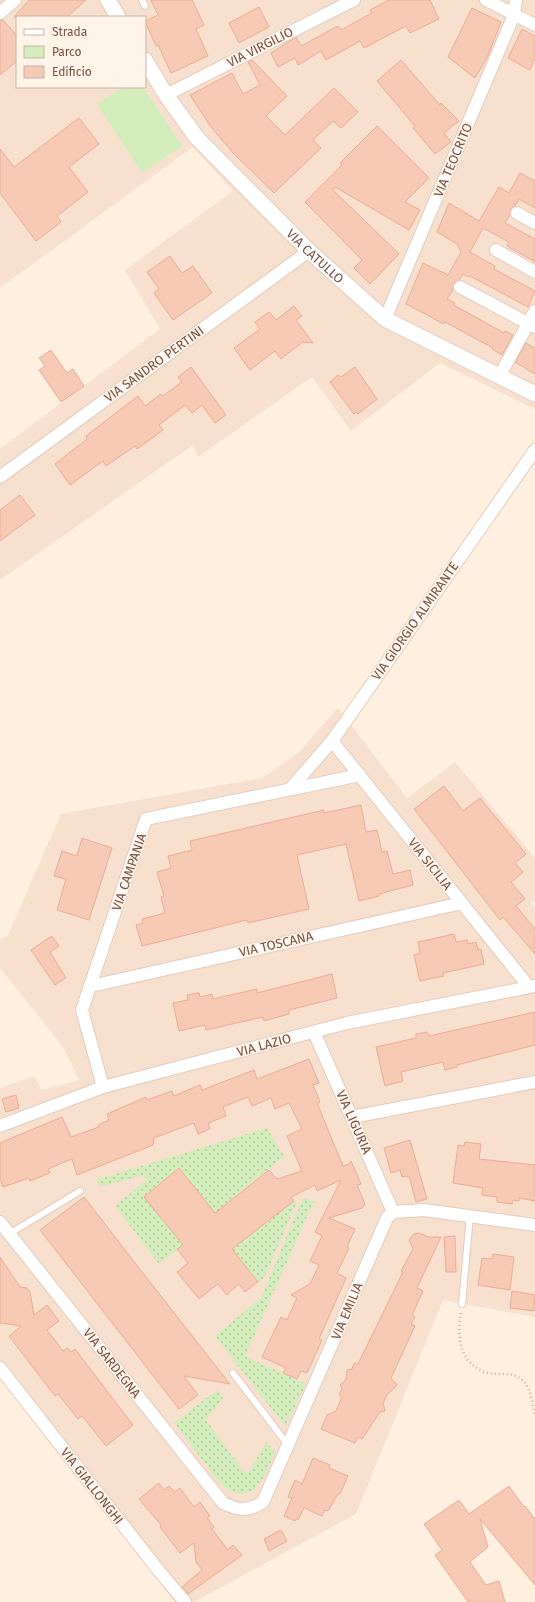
<svg xmlns="http://www.w3.org/2000/svg" width="535" height="1602" viewBox="0 0 535 1602" font-family="'Fira Sans',sans-serif">
	<style>
		.residential { fill: #f7e0cd; fill-rule: evenodd }
		.grass { fill: url(#grass-dots) }
		.park { fill: #d4edbc }
		.building { fill: #f6c9b4; stroke: #eaad93 }
		.lines { fill: none; stroke-linecap: round; stroke-linejoin: round }
		.service-casing { stroke: #e5ccbd; stroke-width: 8 }
		.minor-casing { stroke: #e5ccbd; stroke-width: 14 }
		.tertiary-casing { stroke: #e5ccbd; stroke-width: 17 }
		.path { stroke: #dbac97; stroke-width: 2.5; stroke-dasharray: 1 3; stroke-linecap: butt }
		.service { stroke: #fff; stroke-width: 6 }
		.minor { stroke: #fff; stroke-width: 12 }
		.tertiary { stroke: #fff; stroke-width: 15 }
		.labels { text-anchor: middle; dominant-baseline: central; stroke-width: 3; stroke-linejoin: round; paint-order: stroke }
		.street-label { font-size: 13px; fill: #775245; stroke: #fff4e7 }
	</style>
	<defs>
		<pattern id="grass-dots" width="8" height="8" patternUnits="userSpaceOnUse"><rect width="8" height="8" fill="#d4edbc"/><path d="M2 2h.1M6 6h.1" fill="none" stroke="#b1c39b" stroke-width="1.8" stroke-linecap="round"/></pattern>
	</defs>
	<rect width="100%" height="100%" fill="#feefdf"/>
	<g class="residential">
		<path d="M0,0H535V409L440,363L351,431L312,377L198,457L193,445L0,580V449L160,329L125,270L233,191L193,147L0,288ZM17,17H145V87H17Z"/>
		<polygon points="338,708 407,798 455,762 535,858 535,900 531,903 535,908 535,1317 443,1300 356,1514 194,1602 175,1602 0,1379 0,1088 34,1076 42,1090 79,1080 63,1047 0,968 0,939 8,935 61,814 262,778 297,754"/>
	</g>
	<g class="grass">
		<polygon points="267,1128 284,1156 219,1209 229,1221 225,1225 179,1168 144,1196 183,1245 159,1264 115,1206 148,1179 143,1175 100,1187 96,1180"/>
		<polygon points="303,1198 314,1201 245,1356 306,1384 285,1426 215,1336 261,1298"/>
		<polygon points="294,1201 297,1202 264,1278 258,1282 232,1250"/>
		<path d="M217,1390L223,1398L206,1420L244,1472H249L266,1442L275,1452C264,1479 251,1511 219,1482L174,1423Z"/>
	</g>
	<polygon class="park" points="123,87 143,87 182,146 142,173 97,104"/>
	<g class="building">
		<polygon points="29,0 86,0 67,17 14,17"/>
		<polygon points="151,0 192,0 204,25 196,29 208,56 171,73 158,45 156,46 145,21 158,15"/>
		<polygon points="389,0 430,0 439,19 410,33 406,26 364,48 360,41 326,60 321,51 298,65 295,58 278,67 271,53 296,37 301,46 338,26 341,30 372,13 370,10"/>
		<polygon points="259,7 269,27 239,43 229,23"/>
		<polygon points="472,8 501,22 487,58 475,78 448,57"/>
		<polygon points="0,20 3,20 17,36 17,61 0,75"/>
		<polygon points="522,29 535,36 535,59 530,70 508,58"/>
		<polygon points="252,60 287,96 266,116 285,135 334,88 358,112 341,128 333,121 313,140 321,148 274,193 234,154 211,127 190,95 232,73 243,94 260,85 248,62"/>
		<polygon points="401,60 440,105 441,103 459,121 444,133 451,142 435,154 413,128 415,126 377,81"/>
		<polygon points="79,118 99,144 69,167 88,192 57,216 61,222 36,241 0,193 0,149 14,167"/>
		<polygon points="377,126 429,178 405,202 420,210 409,230 335,187 333,190 399,254 370,284 354,268 362,260 305,202 342,165 340,163"/>
		<polygon points="520,173 535,181 535,208 519,199 515,206 511,209 510,215 505,223 535,239 535,262 507,246 509,242 483,228 470,252 495,266 494,269 535,291 528,307 470,276 469,277 463,274 459,280 454,283 453,290 447,299 455,303 454,305 504,333 505,331 513,335 502,355 492,349 493,348 445,322 444,324 406,304 423,263 448,275 461,252 457,244 437,232 449,203 479,221 499,187 509,193"/>
		<polygon points="170,256 182,273 193,266 212,293 173,320 154,293 159,289 147,272"/>
		<polygon points="294,306 302,316 296,320 313,343 303,342 281,359 275,351 250,370 234,348 260,329 255,322 269,312 276,320"/>
		<polygon points="526,343 535,348 535,374 515,362"/>
		<polygon points="51,350 67,373 73,369 84,386 61,402 39,370 45,366 39,358"/>
		<polygon points="191,367 226,415 215,423 202,405 192,413 185,405 159,425 163,430 137,449 135,446 106,466 103,461 70,485 55,464 87,439 86,436 138,396 145,406 161,394 163,396 182,382 178,377"/>
		<polygon points="355,367 377,399 358,414 356,412 354,414 330,382 338,375 341,377"/>
		<polygon points="20,495 35,515 0,541 0,510"/>
		<polygon points="444,786 463,811 480,798 526,854 515,863 523,872 511,882 525,899 516,906 535,929 535,954 503,917 500,920 414,809"/>
		<polygon points="361,805 366,832 377,830 382,852 387,851 393,874 410,870 413,885 379,894 379,896 359,901 346,844 297,855 309,909 248,923 247,920 142,946 136,925 143,923 142,919 165,913 161,897 164,896 157,872 171,868 168,856 192,850 190,841 324,810 324,813"/>
		<polygon points="82,838 112,848 89,920 57,910 66,879 54,876 62,851 77,856"/>
		<polygon points="454,934 456,942 467,940 468,944 476,942 478,950 481,949 484,964 443,973 444,976 420,981 414,955 420,953 418,942"/>
		<polygon points="52,936 59,946 50,952 66,978 55,985 31,950"/>
		<polygon points="332,974 337,998 289,1010 289,1014 264,1021 263,1017 206,1030 205,1025 179,1031 173,1003 188,1000 187,995 199,993 200,997 212,994 213,999 257,989 257,993"/>
		<polygon points="535,1012 535,1045 457,1065 457,1067 445,1070 443,1062 401,1072 403,1081 385,1086 376,1047 416,1038 416,1034 427,1032 429,1036"/>
		<polygon points="309,1059 319,1083 313,1085 320,1102 317,1103 343,1166 349,1164 351,1161 361,1184 357,1185 365,1204 362,1208 329,1218 355,1229 347,1247 349,1248 337,1273 346,1278 319,1339 322,1340 307,1373 301,1371 297,1379 283,1373 286,1368 262,1357 281,1317 287,1320 297,1298 291,1295 310,1284 319,1265 310,1261 322,1236 315,1232 341,1180 317,1191 315,1185 291,1197 294,1201 232,1249 258,1282 245,1292 239,1284 227,1295 218,1284 199,1299 177,1272 188,1263 177,1249 183,1245 144,1197 179,1168 215,1213 269,1170 277,1179 302,1171 287,1136 302,1129 289,1103 275,1109 271,1098 252,1106 248,1097 223,1107 226,1116 208,1123 210,1129 198,1134 194,1123 154,1138 153,1145 77,1175 72,1159 48,1169 50,1173 30,1181 29,1178 3,1187 0,1178 0,1143 14,1137 62,1117 71,1137 99,1127 98,1125 109,1120 107,1114 146,1097 147,1100 172,1091 174,1096 200,1085 202,1090 254,1070 257,1079"/>
		<polygon points="16,1095 19,1108 6,1112 2,1099"/>
		<polygon points="410,1140 427,1199 416,1202 409,1176 402,1177 400,1170 391,1173 384,1148"/>
		<polygon points="465,1142 481,1144 479,1159 535,1165 535,1201 519,1198 519,1201 513,1200 512,1204 497,1202 497,1197 482,1195 483,1188 453,1183 458,1145 464,1146"/>
		<polygon points="84,1197 153,1286 230,1384 184,1376 198,1395 179,1409 40,1230"/>
		<polygon points="419,1233 429,1237 441,1237 417,1288 423,1291 412,1315 415,1317 411,1324 415,1326 391,1378 397,1385 387,1395 383,1403 385,1411 380,1412 362,1439 358,1437 355,1443 321,1429 327,1415 336,1411 342,1397 339,1395 342,1389 340,1385 346,1380 347,1370 352,1369 354,1363 358,1364 403,1272 401,1271 413,1249 409,1240 414,1234"/>
		<polygon points="455,1236 456,1272 446,1272 444,1237"/>
		<polygon points="493,1254 514,1257 510,1290 478,1285 482,1258 492,1259"/>
		<polygon points="0,1257 20,1287 27,1288 30,1292 34,1315 47,1305 59,1321 47,1330 63,1351 68,1348 71,1352 75,1349 133,1425 106,1446 82,1416 78,1419 58,1394 55,1396 9,1336 21,1326 0,1323"/>
		<polygon points="512,1291 535,1295 534,1311 510,1308"/>
		<polygon points="313,1458 330,1465 329,1468 348,1476 340,1494 338,1494 328,1511 325,1510 322,1516 304,1508 298,1520 296,1519 295,1521 284,1516 292,1498 288,1497 295,1480 302,1484"/>
		<polygon points="159,1483 164,1490 169,1486 175,1492 180,1488 194,1507 200,1502 210,1516 207,1518 214,1527 212,1529 228,1550 233,1545 242,1555 188,1594 182,1587 202,1570 196,1562 194,1543 180,1553 160,1527 161,1525 139,1499"/>
		<polygon points="509,1486 524,1507 525,1506 535,1519 535,1585 480,1519 488,1547 470,1562 486,1585 499,1581 505,1602 468,1602 435,1555 442,1550 424,1524 459,1500 469,1514"/>
		<polygon points="281,1530 287,1541 269,1551 264,1539"/>
	</g>
	<g class="lines">
		<defs>
			<g id="service">
				<polyline points="142,0 145,6"/>
				<polyline points="9,1234 80,1191"/>
				<polyline points="462,1304 470,1215"/>
				<polyline points="233,1373 288,1445"/>
			</g>
			<g id="minor">
				<polyline points="486,0 535,25"/>
				<polyline points="0,13 15,0"/>
				<polyline points="166,95 354,0"/>
				<polyline points="517,213 535,223"/>
				<polyline points="496,250 535,272"/>
				<polyline points="460,287 535,327"/>
				<polyline points="385,319 514,15 516,0"/>
				<polyline points="500,375 535,311"/>
				<polyline points="0,477 309,251"/>
				<polyline points="332,741 529,987"/>
				<polyline points="290,789 332,741 535,450"/>
				<polyline points="91,986 462,903"/>
				<polyline points="314,1032 393,1212"/>
				<polyline points="103,1087 82,1010 146,819 360,775"/>
				<polyline points="352,1117 535,1082"/>
				<polyline points="0,1126 103,1087 347,1023 535,986"/>
				<path d="M0,1222L223,1503C239,1511 248,1511 263,1502L387,1218L393,1212L424,1210L535,1225"/>
				<polyline points="0,1368 159,1571 185,1602"/>
			</g>
			<g id="tertiary">
				<polyline points="108,0 118,17"/>
				<path id="s1" d="M145,60L166,95L197,138L309,251L385,319L535,394"/>
			</g>
		</defs>
		<use href="#service" class="service-casing"/>
		<use href="#minor" class="minor-casing"/>
		<use href="#tertiary" class="tertiary-casing"/>
		<path class="path" d="M461,1313C456,1337 460,1365 488,1373C498,1375 512,1372 521,1379C531,1386 532,1404 535,1415"/>
		<use href="#service" class="service"/>
		<use href="#minor" class="minor"/>
		<use href="#tertiary" class="tertiary"/>
	</g>
	<g class="labels">
		<g class="street-label">
			<text transform="translate(260 47) rotate(-27)">VIA VIRGILIO</text>
			<text transform="translate(453 160) rotate(-67)">VIA TEOCRITO</text>
			<text stroke="none"><textPath href="#s1" startOffset="261">VIA CATULLO</textPath></text>
			<text transform="translate(154 364) rotate(-36)">VIA SANDRO PERTINI</text>
			<text transform="translate(415 621) rotate(-55)">VIA GIORGIO ALMIRANTE</text>
			<text transform="translate(430 864) rotate(52)">VIA SICILIA</text>
			<text transform="translate(129 872) rotate(-71)">VIA CAMPANIA</text>
			<text transform="translate(276 944) rotate(-13)">VIA TOSCANA</text>
			<text transform="translate(264 1045) rotate(-15)">VIA LAZIO</text>
			<text transform="translate(354 1122) rotate(66)">VIA LIGURIA</text>
			<text transform="translate(347 1311) rotate(-67)">VIA EMILIA</text>
			<text transform="translate(112 1363) rotate(52)">VIA SARDEGNA</text>
			<text transform="translate(92 1486) rotate(52)">VIA GIALLONGHI</text>
		</g>
	</g>
	<rect x="16" y="16" width="130" height="72" fill="#fff4e7" stroke="#c9b3a6"/>
	<rect x="24" y="29" width="20" height="6" fill="#ffffff" stroke="#c9b3a6"/>
	<text x="52" y="36" font-size="12" fill="#775245">Strada</text>
	<rect x="24" y="46" width="20" height="12" fill="#d4edbc" stroke="#c9b3a6"/>
	<text x="52" y="56" font-size="12" fill="#775245">Parco</text>
	<rect x="24" y="66" width="20" height="12" fill="#f6c9b4" stroke="#c9b3a6"/>
	<text x="52" y="76" font-size="12" fill="#775245">Edificio</text>
</svg>
